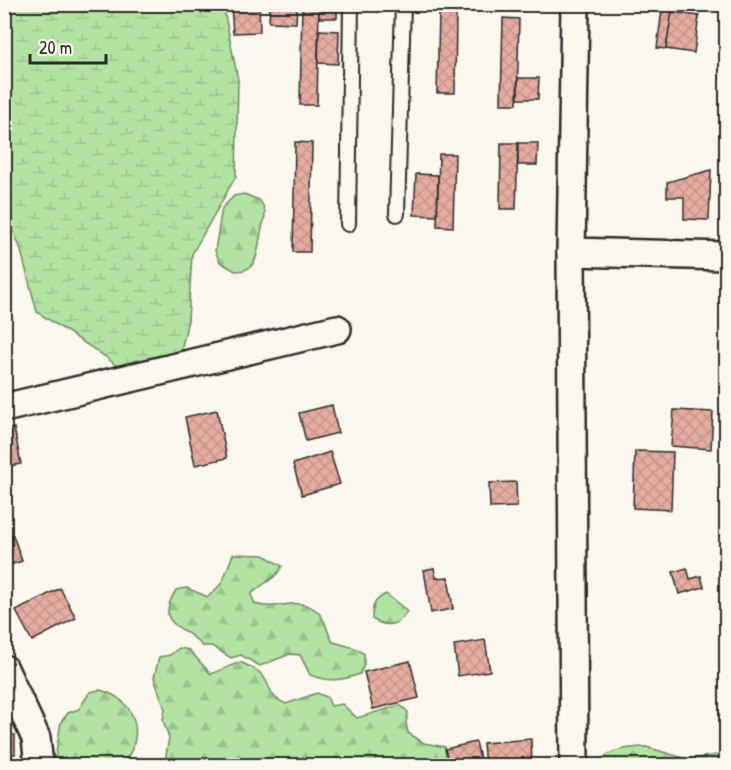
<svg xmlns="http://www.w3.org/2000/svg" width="731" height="770" viewBox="0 0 731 770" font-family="'Patrick Hand',sans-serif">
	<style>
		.forest { fill: url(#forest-firs); stroke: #6f8766; stroke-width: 1.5 }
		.wetland { fill: url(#wetland-marsh); stroke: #6f8766; stroke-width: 1.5 }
		.building { fill: url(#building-cross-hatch); stroke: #2b2b2b; stroke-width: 1.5 }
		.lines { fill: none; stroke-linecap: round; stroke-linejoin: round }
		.service-casing { stroke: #2b2b2b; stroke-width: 18 }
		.minor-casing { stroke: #2b2b2b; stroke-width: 32 }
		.service { stroke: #fbf7ec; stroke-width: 14 }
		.minor { stroke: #fbf7ec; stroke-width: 27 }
	</style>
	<defs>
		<pattern id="forest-firs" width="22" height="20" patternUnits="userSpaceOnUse" patternTransform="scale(1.5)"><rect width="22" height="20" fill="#b3e3a2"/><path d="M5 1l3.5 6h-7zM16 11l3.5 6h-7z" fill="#9ac38c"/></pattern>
		<pattern id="wetland-marsh" width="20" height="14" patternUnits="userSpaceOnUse" patternTransform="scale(1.5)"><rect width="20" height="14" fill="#b3e3a2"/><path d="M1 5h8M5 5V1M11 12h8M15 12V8" fill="none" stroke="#9ac38c"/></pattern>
		<pattern id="building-cross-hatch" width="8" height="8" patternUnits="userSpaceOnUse" patternTransform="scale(1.5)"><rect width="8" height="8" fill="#e6aca1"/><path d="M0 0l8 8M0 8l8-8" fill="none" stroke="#c5948b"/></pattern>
	</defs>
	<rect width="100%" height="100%" fill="#fbf7ec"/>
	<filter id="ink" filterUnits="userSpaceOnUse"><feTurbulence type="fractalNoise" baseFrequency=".0167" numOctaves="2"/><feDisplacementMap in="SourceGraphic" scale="12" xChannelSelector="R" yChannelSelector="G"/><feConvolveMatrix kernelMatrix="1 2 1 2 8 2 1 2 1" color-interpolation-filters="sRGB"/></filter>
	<g filter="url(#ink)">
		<g class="forest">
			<path d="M244,194L259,200C269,211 264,220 261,232C257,249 260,272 235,271L220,262L215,251L222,208L234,196Z"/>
			<path d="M233,554L264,555L282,566C276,580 261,583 251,595L255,604C277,612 299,594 318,612C327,621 326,632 333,642L355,648L364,654V665L360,674C340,681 329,682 310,675L300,655L290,654L260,666L241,655L231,658L212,646H202C184,623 153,628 176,590L187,588L208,597L222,583Z"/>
			<path d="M386,594L407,611C399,626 387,628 372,619C372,606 374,600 386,594Z"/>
			<path d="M179,648L189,650L211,674L240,662C248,666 260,670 265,679C273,693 269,696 286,704L317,693L327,697L331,706L342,704L357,718L400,705L408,712L406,723L408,733L424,743L445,747L453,765H170L165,761L169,738L163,720L165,709L154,678L159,657L170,655Z"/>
			<path d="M100,690C137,699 147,739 121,765H54L61,722L68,713L79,709L90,692Z"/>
			<path d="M646,747L687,759L726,754V765H595C608,749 626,748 646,747Z"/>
		</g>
		<polygon class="wetland" points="4,5 223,5 238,80 236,176 192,254 188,320 178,365 142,388 106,357 37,312 20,247 5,211"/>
		<g class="building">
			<polygon points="231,4 259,4 260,32 233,33"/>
			<polygon points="270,4 297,4 296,23 269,22"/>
			<polygon points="302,4 319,4 317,105 300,105"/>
			<rect x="319" y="4" width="18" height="14"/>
			<polygon points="662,10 672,12 666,49 657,48"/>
			<polygon points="439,12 456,13 455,93 437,93"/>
			<polygon points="672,12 699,16 694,53 666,49"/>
			<polygon points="503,18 519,19 517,104 501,104"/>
			<polygon points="319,30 339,31 338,64 318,63"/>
			<polygon points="518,78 539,78 538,99 518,99"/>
			<polygon points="295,142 312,143 310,252 293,252"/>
			<polygon points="501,143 518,143 516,209 500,209"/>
			<polygon points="518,143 538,143 537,165 518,165"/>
			<polygon points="439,154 455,154 453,227 437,226"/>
			<polygon points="711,170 709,220 684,219 684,197 667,197 667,182"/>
			<polygon points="416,174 438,175 437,216 414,215"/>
			<polygon points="332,405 338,433 306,441 299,413"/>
			<polygon points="217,410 227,458 195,465 185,417"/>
			<polygon points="674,410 713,412 711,449 671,446"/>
			<polygon points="14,428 21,464 4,467 4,430"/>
			<polygon points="635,451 673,452 671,510 633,508"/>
			<polygon points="330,452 340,484 302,495 293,464"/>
			<polygon points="516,482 517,507 490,508 489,483"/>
			<polygon points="13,535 22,561 4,567 4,538"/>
			<polygon points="434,568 436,578 448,577 453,609 431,613 424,570"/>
			<polygon points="687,568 690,579 701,576 704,587 679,594 673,572"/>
			<polygon points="60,588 76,618 32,641 16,611"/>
			<polygon points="485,640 490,671 458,676 454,645"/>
			<polygon points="410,661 419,698 373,709 364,672"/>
			<rect x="4" y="735" width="11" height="19"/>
			<polygon points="531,739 532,766 485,766 483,743"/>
			<polygon points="476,742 480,759 449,766 445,749"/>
		</g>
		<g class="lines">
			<defs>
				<g id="service">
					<polyline points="397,214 403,4"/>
					<polyline points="348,224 351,4"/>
				</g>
				<g id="minor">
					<polyline points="571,252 726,256"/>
					<polyline points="4,408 337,329"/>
					<polyline points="4,669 36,738 39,766"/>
					<polyline points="574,766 571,252 575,4"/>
				</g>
			</defs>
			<use href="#service" class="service-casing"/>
			<use href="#minor" class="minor-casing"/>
			<use href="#service" class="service"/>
			<use href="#minor" class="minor"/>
		</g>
	</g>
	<rect width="731" height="770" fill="none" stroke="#fbf7ec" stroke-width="24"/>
	<rect x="12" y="12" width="707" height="746" fill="none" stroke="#2b2b2b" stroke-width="2" filter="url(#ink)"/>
	<path d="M30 54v9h76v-9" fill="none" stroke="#2b2b2b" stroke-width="3"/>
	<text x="39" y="54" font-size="18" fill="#2b2b2b" stroke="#fbf7ec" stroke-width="4.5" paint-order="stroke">20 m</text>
</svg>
